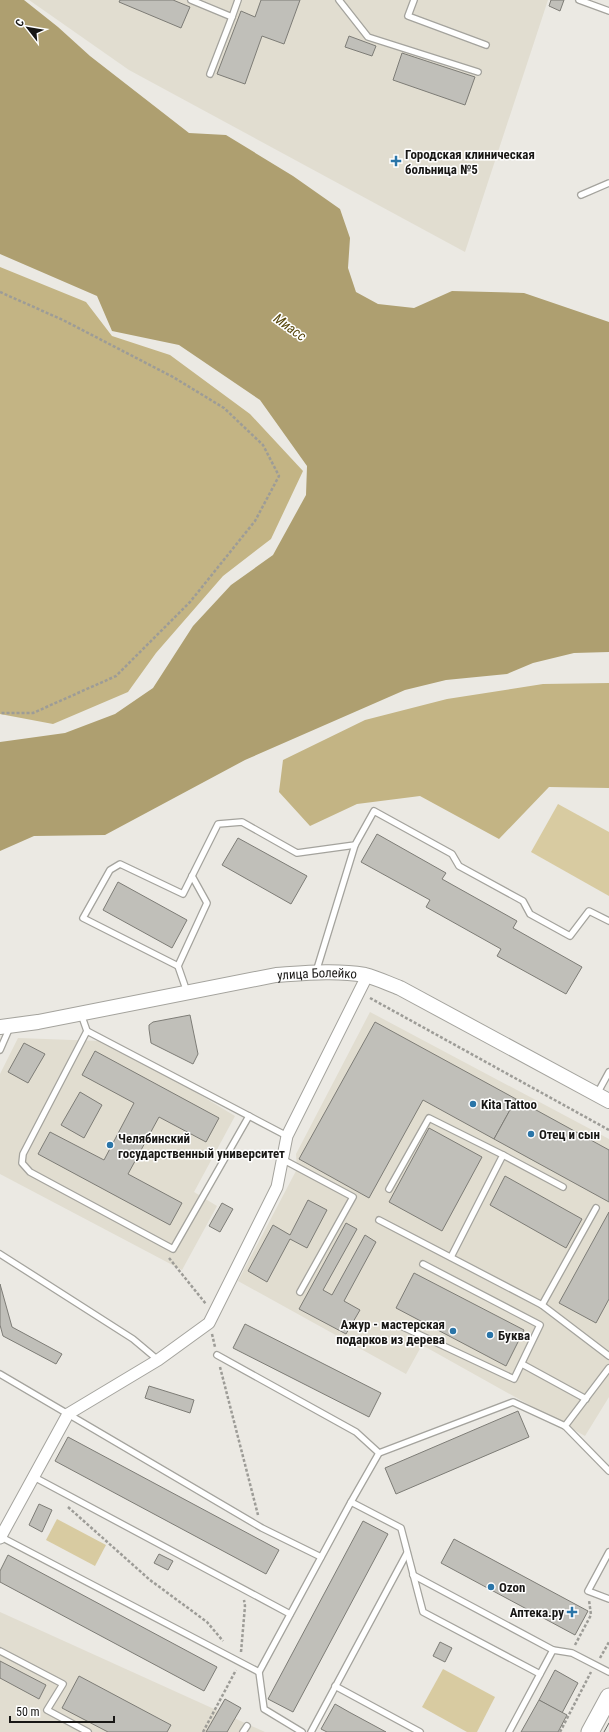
<svg xmlns="http://www.w3.org/2000/svg" width="609" height="1732" viewBox="0 0 609 1732" font-family="'Roboto Condensed',sans-serif">
	<style>
		.built { fill: #e1ddd0 }
		.green { fill: #d8cba1 }
		.forest { fill: #c3b484 }
		.water { fill: #ae9f70 }
		.building { fill: #c0bfb9; stroke: #7d7c76 }
		.lines { fill: none; stroke-linecap: round; stroke-linejoin: round }
		.service-casing { stroke: #a4a39d; stroke-width: 8 }
		.minor-casing { stroke: #a4a39d; stroke-width: 13 }
		.tertiary-casing { stroke: #a4a39d; stroke-width: 16 }
		.primary-casing { stroke: #a4a39d; stroke-width: 19 }
		.path { stroke: #9d9c97; stroke-width: 2.5; stroke-dasharray: 3 2; stroke-linecap: butt }
		.service { stroke: #fff; stroke-width: 5.5 }
		.minor { stroke: #fff; stroke-width: 11 }
		.tertiary { stroke: #fff; stroke-width: 14 }
		.primary { stroke: #fff; stroke-width: 17 }
		.tram { stroke: #6c6b67; stroke-width: 1 }
		.poi-dot { fill: #2a75a8; stroke: #fff; stroke-width: 1.5 }
		.labels { text-anchor: middle; dominant-baseline: central; stroke-width: 3; stroke-linejoin: round; paint-order: stroke }
		.poi-label { font-size: 13px; font-weight: bold; fill: #181715; stroke: #fff; text-anchor: start }
		.street-label { font-size: 13px; fill: #181715; stroke: #fff }
		.water-label { font-size: 14px; font-style: italic; fill: #57470c; stroke: #fff }
	</style>
	<rect width="100%" height="100%" fill="#ebe9e3"/>
	<g class="built">
		<polygon points="29,0 548,0 465,252 129,70"/>
		<polygon points="370,1012 609,1139 609,1397 585,1436 422,1345 406,1374 238,1281 297,1169 296,1154"/>
		<polygon points="18,1038 100,1041 187,1087 235,1116 194,1192 217,1206 182,1270 0,1174 0,1074"/>
		<polygon points="0,1612 265,1732 0,1732"/>
	</g>
	<g class="green">
		<polygon points="558,804 609,832 609,896 531,852"/>
		<polygon points="57,1519 106,1545 95,1566 46,1540"/>
		<polygon points="443,1669 495,1697 477,1732 467,1732 422,1707"/>
	</g>
	<g class="forest">
		<polygon points="0,267 86,302 112,336 170,355 250,414 303,471 271,539 223,576 156,653 128,692 53,724 0,714"/>
		<polygon points="609,683 609,788 549,787 499,839 420,796 357,804 310,826 279,792 283,760 365,720 447,699 543,684"/>
	</g>
	<polygon class="water" points="0,0 24,0 58,27 90,56 189,133 226,135 293,176 340,209 350,238 348,268 356,292 378,304 414,308 452,291 524,293 609,322 609,652 574,653 533,663 507,674 446,680 405,690 245,760 105,835 34,836 0,851 0,742 65,733 115,714 153,688 193,626 231,585 273,555 306,495 307,466 260,400 179,345 112,331 97,296 0,254"/>
	<g class="building">
		<polygon points="120,0 173,0 190,7 181,28 119,2"/>
		<polygon points="261,0 300,0 284,44 262,36 245,84 217,74 241,11 255,17"/>
		<polygon points="551,0 564,0 560,11 549,6"/>
		<polygon points="349,36 376,46 372,56 345,47"/>
		<polygon points="402,53 475,77 465,105 393,80"/>
		<polygon points="377,834 446,873 442,879 517,921 513,928 582,967 566,994 497,956 501,949 426,907 430,900 361,862"/>
		<polygon points="238,838 307,876 291,904 222,865"/>
		<polygon points="118,882 187,920 172,948 103,910"/>
		<polygon points="190,1015 198,1054 193,1064 151,1043 149,1029 149,1025 153,1022"/>
		<polygon points="375,1022 516,1099 494,1139 423,1100 369,1198 299,1159"/>
		<polygon points="24,1043 45,1054 28,1083 8,1072"/>
		<polygon points="95,1051 219,1118 206,1142 159,1117 128,1174 182,1203 170,1225 38,1154 50,1132 104,1160 134,1103 82,1075"/>
		<polygon points="80,1092 102,1105 84,1138 61,1125"/>
		<polygon points="516,1099 609,1150 609,1202 494,1139"/>
		<polygon points="429,1128 482,1157 442,1231 389,1202"/>
		<polygon points="505,1176 582,1219 566,1248 490,1205"/>
		<polygon points="308,1200 327,1210 307,1248 290,1239 267,1282 248,1271 273,1225 290,1235"/>
		<polygon points="222,1203 233,1209 220,1232 209,1226"/>
		<polygon points="609,1212 609,1299 596,1323 559,1303"/>
		<polygon points="346,1223 357,1229 323,1290 332,1295 365,1235 376,1242 344,1301 360,1310 346,1334 299,1309"/>
		<polygon points="414,1273 524,1330 506,1366 396,1308"/>
		<polygon points="0,1284 12,1327 62,1354 56,1364 3,1336 0,1325"/>
		<polygon points="245,1324 381,1393 369,1417 233,1348"/>
		<polygon points="149,1386 194,1400 190,1413 145,1398"/>
		<polygon points="518,1411 529,1437 396,1494 385,1468"/>
		<polygon points="68,1437 279,1550 266,1574 55,1461"/>
		<polygon points="39,1504 52,1510 42,1532 29,1525"/>
		<polygon points="363,1521 388,1534 293,1712 268,1699"/>
		<polygon points="454,1539 588,1611 575,1635 441,1563"/>
		<polygon points="159,1554 173,1561 168,1570 154,1563"/>
		<polygon points="8,1555 217,1667 204,1691 0,1582 0,1571"/>
		<polygon points="440,1642 452,1648 445,1662 433,1656"/>
		<polygon points="0,1661 46,1685 39,1699 0,1678"/>
		<polygon points="555,1670 578,1683 562,1713 539,1700"/>
		<polygon points="79,1676 171,1725 167,1732 108,1732 62,1708"/>
		<polygon points="225,1699 241,1708 227,1732 206,1732"/>
		<polygon points="539,1700 567,1715 558,1732 521,1732"/>
		<polygon points="335,1704 349,1712 386,1732 327,1732 321,1729"/>
	</g>
	<g class="lines">
		<defs>
			<g id="service">
				<polyline points="191,0 232,17 238,0"/>
				<polyline points="339,0 368,37 478,72"/>
				<polyline points="414,0 408,16 486,45"/>
				<polyline points="579,0 609,11"/>
				<polyline points="210,74 232,17"/>
				<polyline points="581,195 609,183"/>
				<polyline points="178,966 83,918 110,870 120,864 183,894 218,824 242,822 297,853 355,845 374,811 452,854 459,866 523,901 530,914 570,936 589,911 609,921"/>
				<polyline points="316,972 355,845"/>
				<polyline points="187,992 178,966 207,903 192,876"/>
				<polyline points="81,1014 87,1031 23,1154 22,1163 30,1172 173,1249 249,1116"/>
				<polyline points="87,1031 287,1136"/>
				<polyline points="0,1050 10,1027"/>
				<polyline points="597,1094 609,1072"/>
				<polyline points="503,1155 563,1187"/>
				<polyline points="282,1159 353,1197 300,1292"/>
				<polyline points="389,1189 429,1118 503,1155 451,1257"/>
				<polyline points="379,1220 542,1305 609,1356"/>
				<polyline points="0,1254 133,1339 158,1360"/>
				<polyline points="542,1305 596,1208"/>
				<polyline points="403,1327 514,1379 540,1325 423,1264"/>
				<polyline points="217,1355 356,1432 379,1453"/>
				<polyline points="522,1364 586,1399"/>
				<polyline points="609,1368 565,1426 609,1471"/>
				<polyline points="0,1374 262,1528 321,1557"/>
				<polyline points="34,1477 290,1614"/>
				<polyline points="351,1502 401,1528 423,1612 540,1674"/>
				<polyline points="1,1537 259,1672 351,1502 379,1453 513,1402 565,1426"/>
				<polyline points="609,1552 588,1591 609,1599"/>
				<polyline points="413,1575 553,1650"/>
				<polyline points="0,1651 63,1684 47,1710 88,1732"/>
				<polyline points="259,1672 264,1709 302,1732"/>
				<polyline points="335,1686 420,1732"/>
				<polyline points="243,1732 247,1726"/>
				<polyline points="311,1732 407,1553"/>
				<polyline points="509,1732 553,1650 572,1653 609,1672"/>
			</g>
			<polyline id="minor" points="0,1538 68,1414 158,1360 209,1323 277,1187 287,1136 367,976"/>
			<g id="tertiary">
				<path id="s1" d="M0,1027L38,1022L276,975C306,973 336,970 365,975C377,978 389,984 400,988L609,1101"/>
			</g>
			<polyline id="primary" points="590,1732 609,1697"/>
		</defs>
		<use href="#service" class="service-casing"/>
		<use href="#minor" class="minor-casing"/>
		<use href="#tertiary" class="tertiary-casing"/>
		<use href="#primary" class="primary-casing"/>
		<g class="path">
			<polyline points="0,292 63,320 173,377 224,408 263,445 279,476 255,521 190,602 116,676 33,713 0,713"/>
			<polyline points="370,998 609,1130"/>
			<polyline points="169,1258 206,1304"/>
			<polyline points="212,1334 215,1347"/>
			<polyline points="220,1367 258,1515"/>
			<polyline points="68,1507 150,1580 207,1622 223,1641"/>
			<polyline points="575,1645 591,1615 589,1600"/>
			<polyline points="241,1652 245,1606 244,1600"/>
			<polyline points="600,1658 609,1642"/>
			<polyline points="203,1732 236,1670"/>
			<polyline points="560,1732 591,1672"/>
		</g>
		<use href="#service" class="service"/>
		<use href="#minor" class="minor"/>
		<use href="#tertiary" class="tertiary"/>
		<use href="#primary" class="primary"/>
		<polyline class="tram" points="604,1732 609,1723"/>
	</g>
	<g class="poi-dot">
		<path d="M394 155h4v4h4v4h-4v4h-4v-4h-4v-4h4z"/>
		<circle cx="473" cy="1104" r="4"/>
		<circle cx="531" cy="1134" r="4"/>
		<circle cx="110" cy="1145" r="4"/>
		<circle cx="453" cy="1331" r="4"/>
		<circle cx="490" cy="1335" r="4"/>
		<circle cx="491" cy="1587" r="4"/>
		<path d="M570 1606h4v4h4v4h-4v4h-4v-4h-4v-4h4z"/>
	</g>
	<g class="labels">
		<g class="poi-label">
			<text x="405" y="154">Городская клиническая<tspan x="405" dy="15">больница №5</tspan></text>
			<text x="481" y="1104">Kita Tattoo</text>
			<text x="539" y="1134">Отец и сын</text>
			<text x="118" y="1138">Челябинский<tspan x="118" dy="15">государственный университет</tspan></text>
			<text x="445" y="1324" text-anchor="end">Ажур - мастерская<tspan x="445" dy="15">подарков из дерева</tspan></text>
			<text x="498" y="1335">Буква</text>
			<text x="499" y="1587">Ozon</text>
			<text x="564" y="1612" text-anchor="end">Аптека.ру</text>
		</g>
		<g class="street-label">
			<text stroke="none"><textPath href="#s1" startOffset="322">улица Болейко</textPath></text>
		</g>
		<g class="water-label">
			<text transform="translate(290 327) rotate(36)">Миасс</text>
		</g>
	</g>
	<g transform="translate(28 28) rotate(301)" stroke="#ffffff" stroke-width="3" paint-order="stroke">
	<path d="M0-3L7 15L0 10L-7 15Z" fill="#181715"/>
	<text y="-6" font-size="11" font-weight="bold" text-anchor="middle" fill="#181715">С</text>
	</g>
	<path d="M10 1716v6h104v-6" fill="none" stroke="#181715" stroke-width="2"/>
	<text x="16" y="1716" font-size="12" fill="#181715" stroke="#ffffff" stroke-width="3" paint-order="stroke">50 m</text>
</svg>
